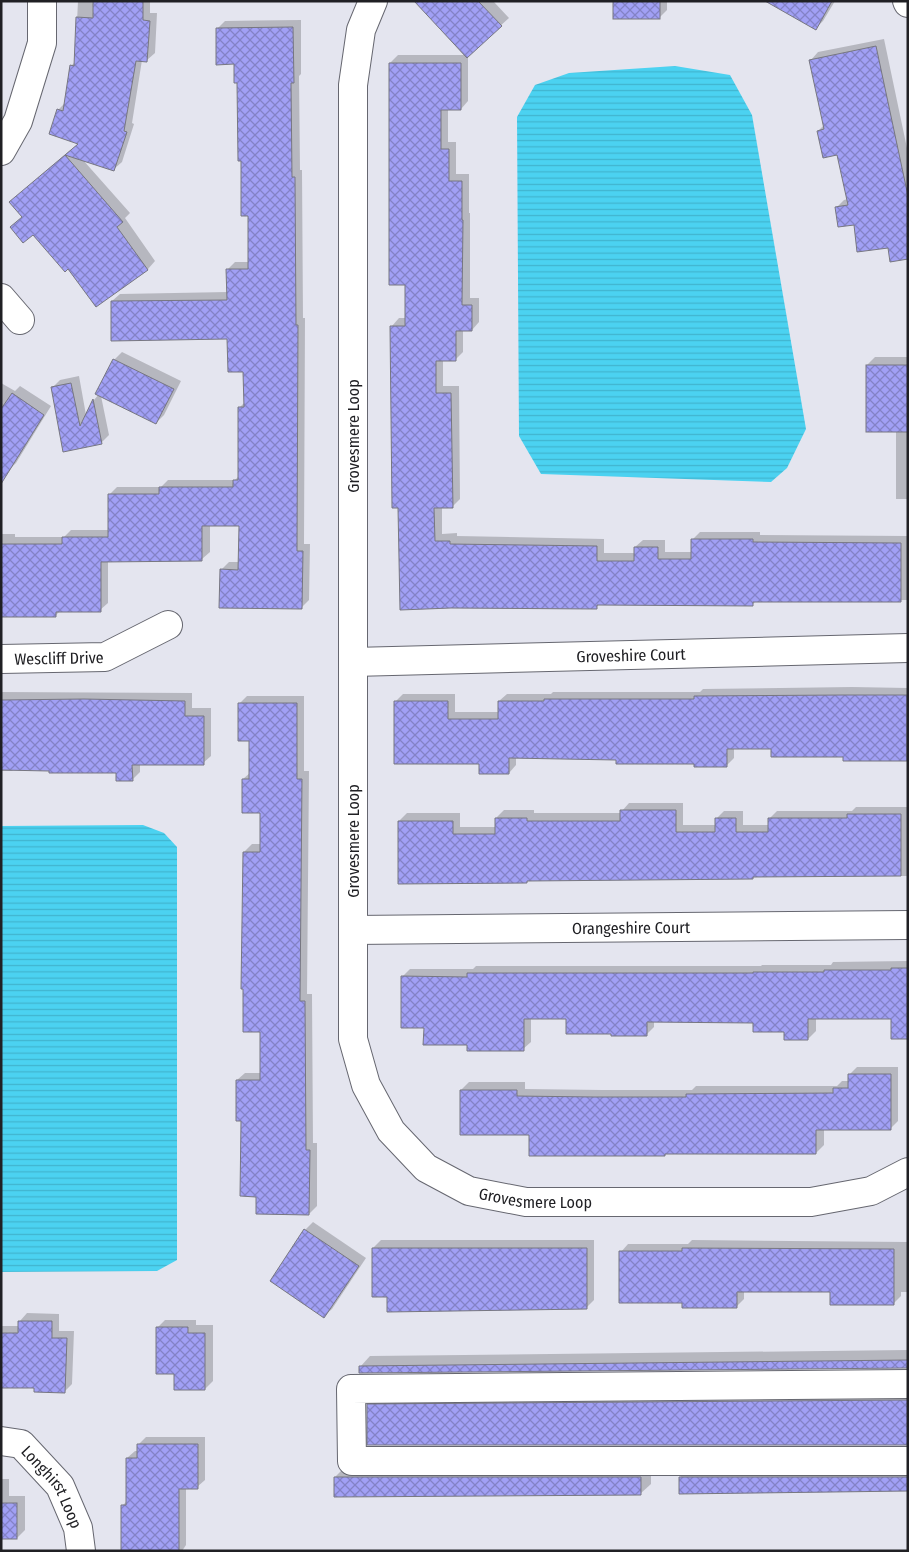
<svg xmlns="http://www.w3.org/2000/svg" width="909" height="1552" viewBox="0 0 909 1552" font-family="'Fira Sans Condensed',sans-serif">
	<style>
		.water { fill: url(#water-rules) }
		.shadow { fill: #0003 }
		.building { fill: url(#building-cross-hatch); stroke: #777781 }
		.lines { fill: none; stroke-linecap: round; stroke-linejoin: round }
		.minor-casing { stroke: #666770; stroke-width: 30 }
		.minor { stroke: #fff; stroke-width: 28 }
		.labels { text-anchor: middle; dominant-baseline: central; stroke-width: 5; stroke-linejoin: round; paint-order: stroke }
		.street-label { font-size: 16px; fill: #202024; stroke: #fff }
	</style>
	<defs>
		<pattern id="water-rules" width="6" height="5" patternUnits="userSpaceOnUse" patternTransform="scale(1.25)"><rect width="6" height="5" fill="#4bd2f1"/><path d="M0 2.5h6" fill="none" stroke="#41b4ce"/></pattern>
		<pattern id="building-cross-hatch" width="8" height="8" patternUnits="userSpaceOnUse" patternTransform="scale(1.25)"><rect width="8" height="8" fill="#a1a0f5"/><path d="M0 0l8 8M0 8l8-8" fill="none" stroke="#8382c6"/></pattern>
	</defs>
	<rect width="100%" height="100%" fill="#e4e5ef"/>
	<g class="water">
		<polygon points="675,66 730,75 752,115 806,429 787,468 771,482 541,474 519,436 517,117 535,85 569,73"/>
		<polygon points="143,825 164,833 177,847 177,1260 157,1271 1,1272 1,826"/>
	</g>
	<g class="shadow">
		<polygon points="78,1 150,1 150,13 157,13 155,53 147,60 142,60 132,123 134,124 122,162 114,169 83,160 130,213 125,218 155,261 148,269 96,306 68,268 23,217 18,195 79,143 58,110 65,103 71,66 75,62"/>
		<polygon points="416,1 511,1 494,2 509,18 468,55 468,101 461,109 448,109 448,142 456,142 456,174 469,174 469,213 470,213 470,298 479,298 479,322 472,330 463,330 463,352 455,360 443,360 443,386 459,386 460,499 452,507 442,507 442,534 457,533 457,536 604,539 604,553 635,553 635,547 643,540 665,540 665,552 693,552 693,539 700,532 760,532 760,535 908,536 908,600 756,601 752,605 600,604 596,607 451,607 399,507 392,326 399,318 407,318 406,284 390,63 398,55 466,55"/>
		<polygon points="523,1 667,1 667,10 659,18 614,2"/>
		<polygon points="768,1 835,1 823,21 815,29"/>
		<polygon points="301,20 301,74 299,76 300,170 302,170 303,318 305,318 304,544 310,544 309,600 301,608 221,570 229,562 240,562 240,524 210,524 210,552 202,559 108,560 108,603 100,610 61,610 55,616 1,617 1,534 15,534 15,537 64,537 71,530 109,530 109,495 117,487 161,487 168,480 235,480 239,476 239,408 245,402 244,370 229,338 112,301 120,294 228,292 228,269 235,262 249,262 249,215 242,159 238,82 235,63 217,29 225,21"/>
		<polygon points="884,39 908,153 908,258 855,224 836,208 844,200 848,199 838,154 818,131 824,125 811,60 818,52"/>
		<polygon points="122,352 181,381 164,415 156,423 101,396 109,435 101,443 64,450 52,388 60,380 79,376 86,415 94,400 99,394 114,360"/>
		<polygon points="875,357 908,357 908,499 896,499 896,430 867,365"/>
		<polygon points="1,383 15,391 20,386 51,406 16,463 8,471 1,466"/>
		<polygon points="852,687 908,688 908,759 845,760 845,756 773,748 734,748 734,758 726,766 695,762 617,759 516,757 516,765 509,773 480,762 395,702 403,694 455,694 455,712 499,712 499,701 507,694 551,694 553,692 700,692 703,689"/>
		<polygon points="1,692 192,693 192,708 211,708 211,756 203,763 140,764 140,772 132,780 117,771 14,769 12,771 1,771"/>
		<polygon points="247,696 304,696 304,771 309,771 307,994 312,994 313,1143 317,1143 317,1206 309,1214 258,1196 242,1119 237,1080 245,1073 261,1073 261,1031 244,852 252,844 261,844 261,811 243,779 251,772 251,740 239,704"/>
		<polygon points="629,803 683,803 683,825 716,825 716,819 724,811 743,811 743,825 769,825 769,819 777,811 852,811 856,807 908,807 908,876 755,876 753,878 529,880 527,882 399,821 407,813 460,813 460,827 496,827 496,818 504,810 534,810 534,813 622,813 622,811"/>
		<polygon points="908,961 908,1037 893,1018 816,1018 816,1031 808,1039 755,1022 654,1021 654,1027 646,1035 567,1033 567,1018 531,1018 531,1042 523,1049 468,1044 425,1027 402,977 410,969 473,969 476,966 761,966 762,965 831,965 833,962"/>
		<polygon points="857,1067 898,1067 898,1121 890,1129 824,1129 824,1145 816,1153 667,1153 665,1155 530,1134 461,1090 469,1082 525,1082 525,1089 603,1090 692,1090 696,1086 837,1086 842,1081 849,1081 849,1075"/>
		<polygon points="313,1222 366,1258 332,1309 324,1316 305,1230"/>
		<polygon points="381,1240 594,1240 594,1300 586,1308 389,1296 373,1248"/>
		<polygon points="692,1240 908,1242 908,1292 901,1292 901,1296 893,1304 831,1291 744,1291 744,1299 736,1307 684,1302 621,1252 628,1244 688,1244"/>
		<polygon points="27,1313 59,1314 59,1331 74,1331 72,1384 65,1391 36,1387 1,1386 1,1326 19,1326 20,1321"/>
		<polygon points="165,1320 196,1320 196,1325 213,1325 213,1381 205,1389 175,1373 158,1327"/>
		<polygon points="908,1350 908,1367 360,1367 370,1356"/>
		<polygon points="908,1390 908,1444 368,1405 378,1395"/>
		<polygon points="146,1437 205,1437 205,1480 197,1487 186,1487 186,1545 182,1551 122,1551 122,1506 127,1501 127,1458 135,1451 138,1451 138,1445"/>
		<polygon points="345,1467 651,1467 651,1484 640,1494 335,1477"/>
		<polygon points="691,1467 908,1467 908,1490 680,1477"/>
		<polygon points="1,1479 9,1479 9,1496 25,1496 25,1530 17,1538 1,1538"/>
	</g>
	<g class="building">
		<polygon points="93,1 143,1 143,20 150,21 147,62 136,61 124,131 127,132 114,171 65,155 123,222 117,227 148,270 96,307 68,269 65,272 33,235 23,243 10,227 22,217 9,202 78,144 49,134 57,109 63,111 70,65 74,66 76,17 93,18"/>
		<polygon points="414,1 478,1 502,26 467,58"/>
		<rect x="613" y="1" width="47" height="18"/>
		<polygon points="765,1 832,1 816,30"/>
		<polygon points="293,27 294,83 291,83 292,177 295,177 296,325 298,325 297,551 303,551 302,609 219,608 220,569 238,570 239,526 202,526 202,561 101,562 101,612 56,612 56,617 1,617 1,544 62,544 62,537 108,537 108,494 159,494 159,487 233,487 233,480 238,480 238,407 244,407 243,372 228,372 227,339 111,341 111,301 227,300 226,269 248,269 248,216 241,216 241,161 238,161 237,83 234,83 234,64 216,65 216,28"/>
		<polygon points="876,46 908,196 908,259 890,262 888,248 857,252 854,225 838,227 835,207 848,205 837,155 823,158 817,131 824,129 809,60"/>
		<polygon points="389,63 461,63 461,110 441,110 441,149 449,149 449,181 462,181 462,220 463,220 462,305 472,305 472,331 456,331 456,361 436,361 436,393 451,393 453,508 434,508 435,541 450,541 450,544 597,546 597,561 634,561 634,547 658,547 658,559 691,559 691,539 753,539 753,542 901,543 901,602 753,602 753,606 597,605 597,609 451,608 400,610 398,508 392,508 390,326 405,326 405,285 389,285"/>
		<polygon points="113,359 174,389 156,424 95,394"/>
		<rect x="866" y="365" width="42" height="67"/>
		<polygon points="71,383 80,426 93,399 102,444 63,452 51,387"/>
		<polygon points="12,393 44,415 1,484 1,409"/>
		<polygon points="843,695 907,695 907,761 843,761 843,757 771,757 771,749 727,749 727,767 694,767 694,764 616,764 616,760 509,758 509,774 479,774 479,764 394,764 394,701 448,701 448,719 498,719 498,701 544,701 544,699 694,699 694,696"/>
		<polygon points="84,699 185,701 185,716 204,716 204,765 132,765 133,781 116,781 116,773 49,773 49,771 1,770 1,700"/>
		<polygon points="238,703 297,703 297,779 302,779 300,1001 305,1001 306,1150 310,1150 309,1215 256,1214 256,1197 240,1196 241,1121 236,1121 236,1080 260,1080 260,1032 243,1032 243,989 241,989 243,852 260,852 260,813 242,813 242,779 249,779 249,741 238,741"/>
		<polygon points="620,810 676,810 676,832 715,832 715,818 736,818 736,832 768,832 768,818 847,818 847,814 901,814 901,876 753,877 753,879 527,881 527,883 398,884 398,821 453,821 453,834 495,834 495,818 527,818 527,821 620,821"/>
		<polygon points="891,968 908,968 908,1039 891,1039 891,1019 808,1019 808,1040 784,1040 784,1032 753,1032 753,1023 647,1022 647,1036 611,1036 611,1034 566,1034 566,1019 524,1019 524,1051 467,1051 467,1045 423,1045 424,1028 401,1028 401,976 467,977 467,973 753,973 753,972 824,972 824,970 891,970"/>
		<polygon points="848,1074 891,1074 891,1130 816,1130 816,1154 665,1154 665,1156 529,1156 529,1135 460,1135 460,1090 517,1090 517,1096 594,1097 686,1097 686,1094 833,1093 833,1088 848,1088"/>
		<polygon points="304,1229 359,1266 324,1318 270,1281"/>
		<polygon points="372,1248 587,1248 587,1309 387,1312 387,1297 372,1297"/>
		<polygon points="682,1248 894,1249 894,1305 830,1305 830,1292 737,1292 737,1308 682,1308 682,1303 619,1303 619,1251 682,1251"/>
		<polygon points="18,1321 52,1321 52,1338 67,1338 65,1393 34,1392 34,1388 1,1388 1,1333 18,1333"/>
		<polygon points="156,1327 188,1327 188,1333 205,1333 205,1390 174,1390 174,1374 156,1374"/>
		<polygon points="908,1360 908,1368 359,1373 359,1366"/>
		<polygon points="908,1400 908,1445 367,1445 367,1404"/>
		<polygon points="137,1444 198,1444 198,1489 179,1489 179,1551 121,1551 121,1505 126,1505 126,1458 137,1458"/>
		<polygon points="334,1477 641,1477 641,1495 334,1497"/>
		<polygon points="679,1477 908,1477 908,1491 679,1494"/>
		<rect x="1" y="1503" width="16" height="36"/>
	</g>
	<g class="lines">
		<defs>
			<g id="minor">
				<path id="s1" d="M373,1L361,30L353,85V1039L366,1085L391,1131L426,1168L469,1191L526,1202H811L871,1191L908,1172"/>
				<polyline points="907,1 908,3"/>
				<polyline points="1,151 18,121 42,43 42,1"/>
				<polyline points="1,298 20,320"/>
				<path id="s2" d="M1,659L105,657L168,625"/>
				<path id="s3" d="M353,662L908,648"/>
				<path id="s4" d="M353,930L908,925"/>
				<polyline points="908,1384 351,1389 352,1461 908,1461"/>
				<path id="s5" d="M1,1441L21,1444L60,1486L78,1528L81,1551"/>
			</g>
		</defs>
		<use href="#minor" class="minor-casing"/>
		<use href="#minor" class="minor"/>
	</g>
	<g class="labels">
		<g class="street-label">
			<text transform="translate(353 436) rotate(-90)">Grovesmere Loop</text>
			<text stroke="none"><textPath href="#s3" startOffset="278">Groveshire Court</textPath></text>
			<text stroke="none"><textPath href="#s2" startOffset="58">Wescliff Drive</textPath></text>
			<text transform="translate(353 841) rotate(-90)">Grovesmere Loop</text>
			<text stroke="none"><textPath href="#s4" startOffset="278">Orangeshire Court</textPath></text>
			<text stroke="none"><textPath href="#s1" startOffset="1308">Grovesmere Loop</textPath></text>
			<text stroke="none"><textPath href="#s5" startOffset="74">Longhirst Loop</textPath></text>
		</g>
	</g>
	<rect width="909" height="1552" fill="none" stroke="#202024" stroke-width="5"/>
</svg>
